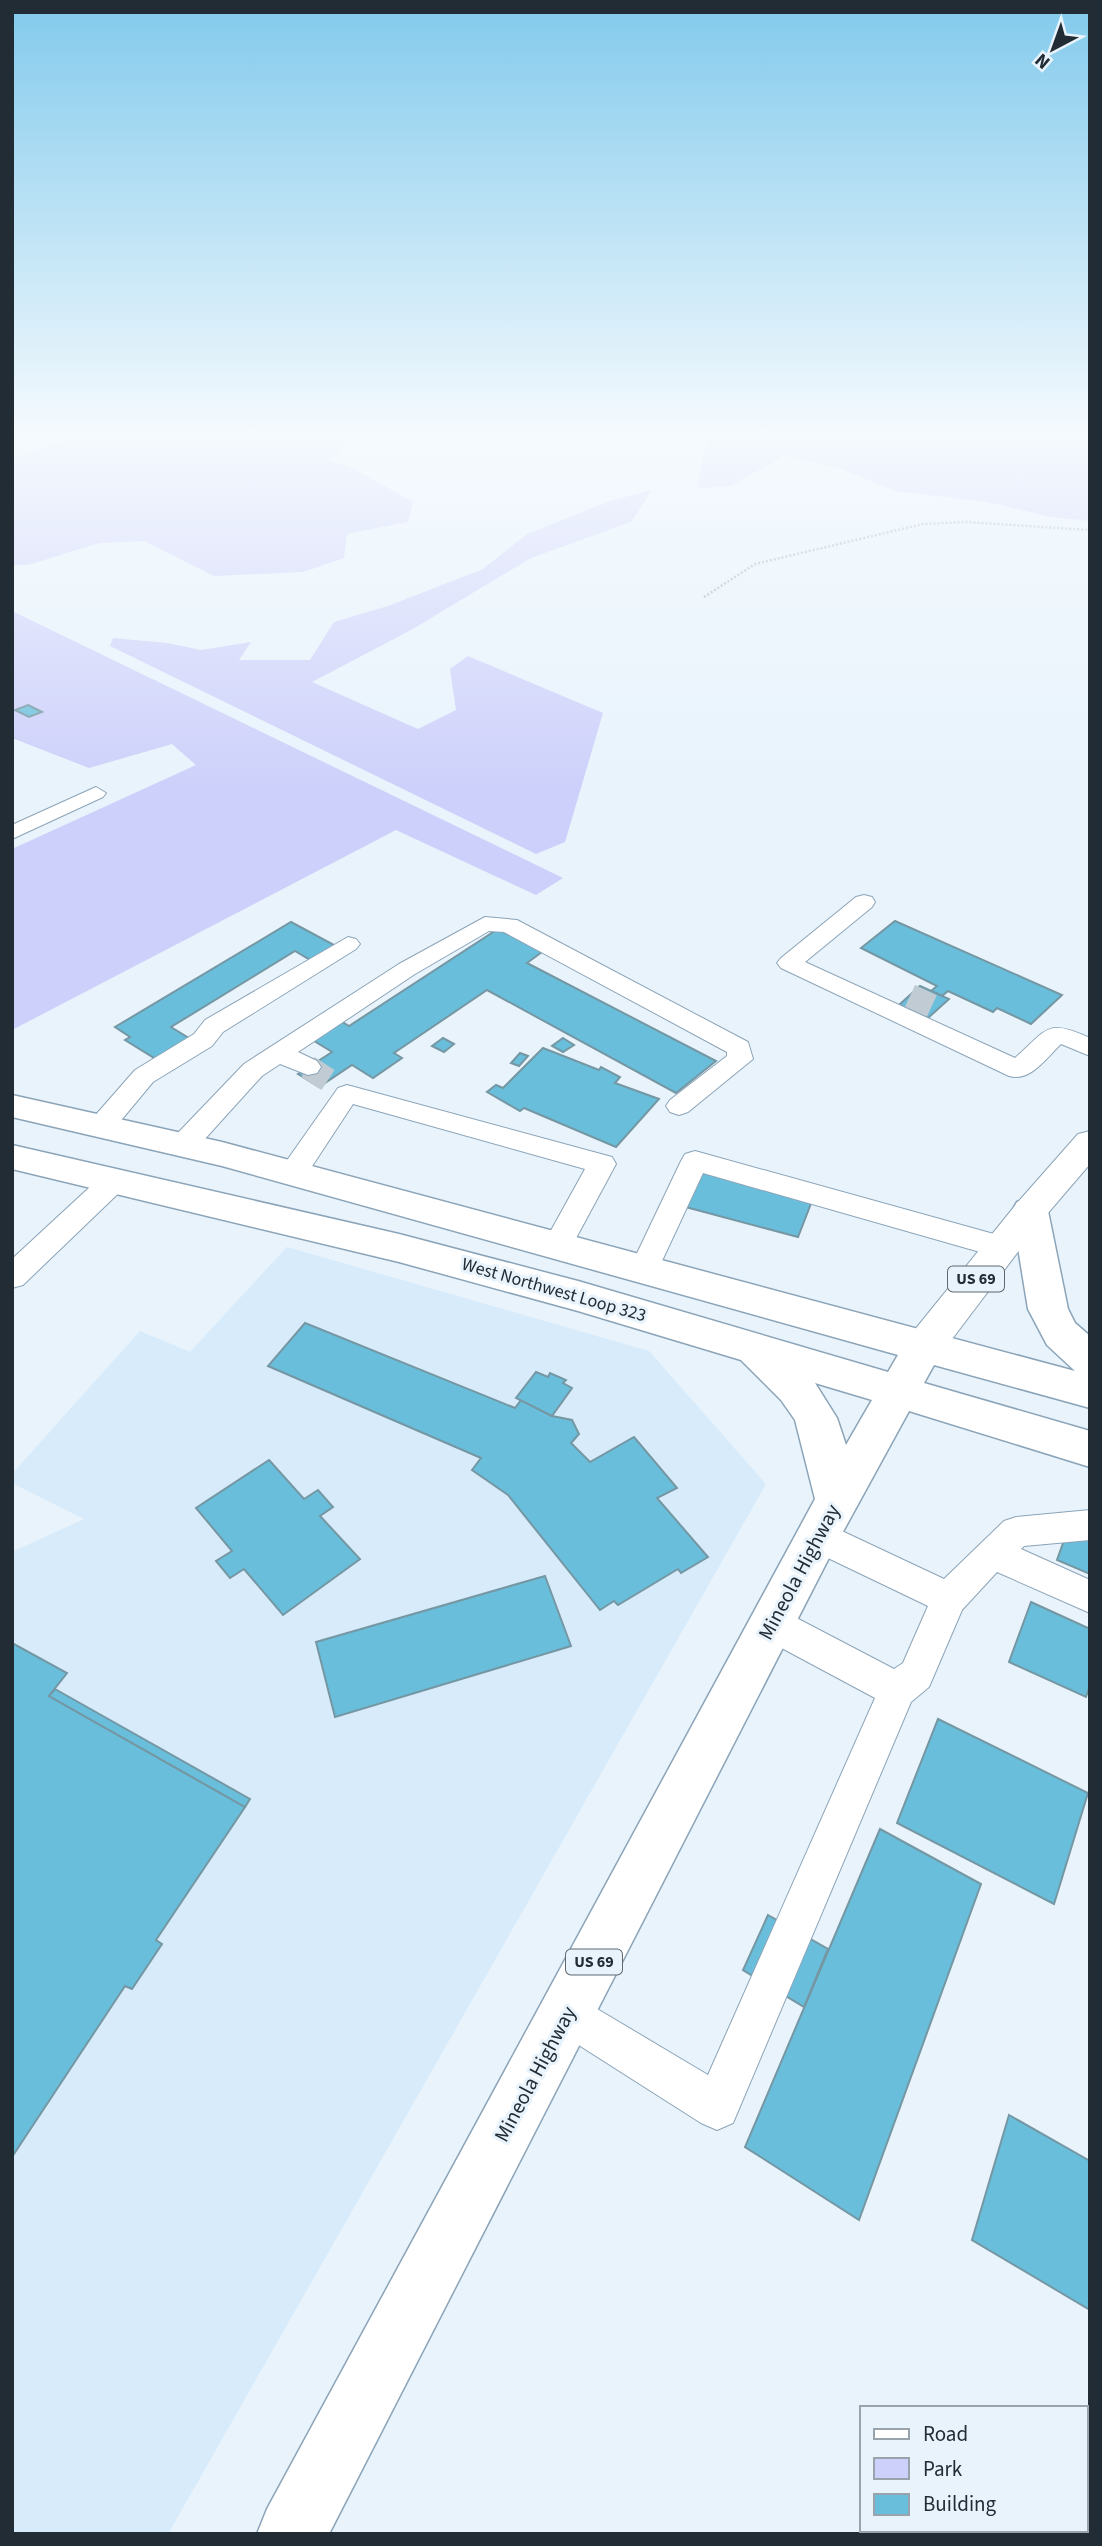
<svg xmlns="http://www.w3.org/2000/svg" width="1102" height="2546" viewBox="0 0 1102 2546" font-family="'Source Sans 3',sans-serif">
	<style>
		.built { fill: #d7ebfb }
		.green { fill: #cdd0fa }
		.building { fill: #69bfdb; stroke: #7597a3; stroke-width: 2 }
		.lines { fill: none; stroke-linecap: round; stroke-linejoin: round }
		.minor-tunnel { stroke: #c0cbd4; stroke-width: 24; stroke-dasharray: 24 12; stroke-linecap: butt }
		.minor-casing { stroke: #8ba4b8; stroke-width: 2 }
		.major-casing { stroke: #8ba4b8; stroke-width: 2 }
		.highway-casing { stroke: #8ba4b8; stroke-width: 3 }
		.path { stroke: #a4afb7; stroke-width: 2.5; stroke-dasharray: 2 2; stroke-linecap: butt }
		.minor { fill: #fff; fill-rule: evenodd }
		.major { fill: #fff; fill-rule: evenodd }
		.highway { fill: #fff; fill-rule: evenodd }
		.labels { text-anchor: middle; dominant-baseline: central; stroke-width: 6; stroke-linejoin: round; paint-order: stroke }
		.shield { fill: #e8f3fc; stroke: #5d6870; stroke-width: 2 }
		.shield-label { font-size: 16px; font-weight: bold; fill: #222c34 }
		.street-label { font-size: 18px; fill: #222c34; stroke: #e8f3fc }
		.near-street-label { font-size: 21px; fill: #222c34; stroke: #e8f3fc }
	</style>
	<rect width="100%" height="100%" fill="#e8f3fc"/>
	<polygon class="built" points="287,1247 649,1351 766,1484 168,2534 12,2534 12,1552 84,1519 12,1483 12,1474 140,1331 190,1352"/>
	<g class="green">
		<polygon points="97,430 345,430 345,446 328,460 349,466 413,502 408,522 347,534 344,558 303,572 214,576 144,541 99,543 28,565 12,565 12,458"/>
		<polygon points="709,430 1090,430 1090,521 1051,517 987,502 896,491 843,470 785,455 731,486 697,488"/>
		<polygon points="652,490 631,522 531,558 411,630 312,682 418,729 456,710 450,669 468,656 603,713 565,842 536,854 110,646 113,638 167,643 201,650 251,642 239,660 310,660 334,622 388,606 483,569 527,534 610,501"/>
		<polygon points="12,611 563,878 536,895 396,830 12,1030 12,849 196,765 172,744 89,768 12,738"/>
	</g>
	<g class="building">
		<polygon points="28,705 42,712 29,717 15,710"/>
		<polygon points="895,921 1062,995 1031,1024 997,1008 993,1012 948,991 942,996 931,991 937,986 861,948"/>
		<polygon points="291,922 336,946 312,961 295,951 171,1027 192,1040 159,1061 125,1040 130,1037 115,1027"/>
		<polygon points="498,929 542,952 527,963 716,1061 676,1093 487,990 394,1053 402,1058 373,1078 352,1065 319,1087 298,1074 332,1052 311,1039 339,1020 349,1026"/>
		<polygon points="920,986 949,999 928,1018 899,1005"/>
		<polygon points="443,1038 454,1044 444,1052 432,1046"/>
		<polygon points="563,1038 574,1045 563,1052 552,1046"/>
		<polygon points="543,1048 599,1070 601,1067 620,1077 615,1083 659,1099 616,1147 524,1108 520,1111 487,1092 496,1085 503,1088"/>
		<polygon points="520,1053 528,1056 519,1066 511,1063"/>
		<polygon points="698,1171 812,1201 798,1237 682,1206"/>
		<polygon points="305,1323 515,1408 521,1400 552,1416 572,1420 579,1434 571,1443 590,1462 634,1437 677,1488 657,1498 708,1557 681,1573 678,1569 618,1605 614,1601 600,1610 508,1495 472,1470 481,1458 268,1366"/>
		<polygon points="536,1372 548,1377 550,1373 566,1380 563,1383 572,1388 552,1416 516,1398"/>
		<polygon points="269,1460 304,1499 318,1490 333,1507 320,1516 360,1559 283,1615 244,1569 230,1578 216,1561 232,1551 196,1508"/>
		<polygon points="1067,1532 1090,1541 1090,1574 1057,1560"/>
		<polygon points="545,1576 571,1646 335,1717 316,1642"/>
		<polygon points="1031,1602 1090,1629 1090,1685 1086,1697 1009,1662"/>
		<polygon points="12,1643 67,1673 49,1696 245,1807 156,1940 162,1944 132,1989 125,1986 12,2157"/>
		<polygon points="55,1689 250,1799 245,1807 49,1696"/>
		<polygon points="938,1719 1088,1793 1054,1904 897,1823"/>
		<polygon points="880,1829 981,1884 859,2220 745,2147"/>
		<polygon points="768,1915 828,1949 804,2007 743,1970"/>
		<polygon points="1009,2115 1090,2161 1090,2310 972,2240"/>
	</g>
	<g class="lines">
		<g class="minor-tunnel">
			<polyline points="910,996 938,1009"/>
			<polyline points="308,1067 328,1080"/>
		</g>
		<defs>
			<g id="minor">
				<polygon points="96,787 106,793 103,797 12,839 12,825"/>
				<path d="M864,895L872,897L875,902L872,907L805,962L1015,1058C1048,1029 1046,1018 1090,1038V1056L1061,1044C1046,1058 1031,1082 1009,1076L781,968L777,963L781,958L856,897Z"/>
				<polygon points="485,917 517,920 748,1042 753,1059 688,1112 679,1115 670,1112 666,1106 670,1100 727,1056 727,1052 504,932 489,931 415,974 298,1052 317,1061 321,1067 317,1073 308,1075 280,1064 262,1076 194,1151 184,1153 174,1151 170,1144 174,1137 244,1064 399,964"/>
				<polygon points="348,937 356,939 360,944 356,949 223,1032 212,1046 153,1082 113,1130 103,1133 93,1130 90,1124 93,1118 135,1070 194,1034 205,1020"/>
				<polygon points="347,1085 612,1157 616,1164 568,1253 558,1256 548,1253 543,1245 585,1169 353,1104 303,1180 293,1183 283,1180 279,1173 283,1166 338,1088"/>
				<polygon points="695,1151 1001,1236 1011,1239 1016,1247 1011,1255 1001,1258 703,1173 655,1276 645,1279 635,1276 630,1268 681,1161 685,1154"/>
				<polygon points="115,1170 125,1173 129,1180 125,1187 23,1285 12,1288 12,1259 105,1173"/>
				<polygon points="1090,1510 1090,1540 1024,1546 1021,1549 1090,1580 1090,1613 997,1572 962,1610 929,1687 911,1702 733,2123 717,2130 701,2123 552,2028 545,2013 552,1998 567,1991 708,2075 875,1698 759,1636 754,1624 759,1612 772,1607 785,1612 894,1669 903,1663 928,1606 805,1547 800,1536 805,1525 817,1521 829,1525 944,1579 1004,1521 1016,1517"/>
			</g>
			<polygon id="major" points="1090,1131 1090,1164 1042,1220 937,1359 923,1363 909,1359 904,1348 909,1337 1018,1202 1078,1134"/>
			<path id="highway" d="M12,1095L222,1142L1075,1371L1047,1345L1028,1309L1012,1211L1017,1202L1030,1198L1043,1202L1048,1211L1068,1309L1075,1323L1090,1336V1408L934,1365L924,1383L1090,1431V1467L909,1411L833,1550L329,2534H257L267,2509L815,1499L795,1420L781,1400L741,1360L578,1311L399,1262L12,1169V1145L399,1234L578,1281L888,1372L898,1355L222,1166L12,1117ZM815,1383L872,1400L846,1445L837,1418Z"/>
		</defs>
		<use href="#minor" class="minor-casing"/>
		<use href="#major" class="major-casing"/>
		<use href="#highway" class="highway-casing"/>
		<polyline class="path" points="704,597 755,564 923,524 965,522 1090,530"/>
		<use href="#minor" class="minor"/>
		<use href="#major" class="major"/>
		<use href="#highway" class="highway"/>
	</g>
	<linearGradient id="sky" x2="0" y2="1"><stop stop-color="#82caec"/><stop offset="0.55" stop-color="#f5fafe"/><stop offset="1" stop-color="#f5fafe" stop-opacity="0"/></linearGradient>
	<rect width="1102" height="787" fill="url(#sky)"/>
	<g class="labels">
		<g class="shield">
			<rect x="948" y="1266.5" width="56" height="25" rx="5"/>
			<rect x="566" y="1949.5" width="56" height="25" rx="5"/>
		</g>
		<g class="shield-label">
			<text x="976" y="1279">US 69</text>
			<text x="594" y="1962">US 69</text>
		</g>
		<g class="street-label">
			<text transform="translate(554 1290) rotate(16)">West Northwest Loop 323</text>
		</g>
		<g class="near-street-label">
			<text transform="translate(799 1572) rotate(-62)">Mineola Highway</text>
			<text transform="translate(535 2074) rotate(-62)">Mineola Highway</text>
		</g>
	</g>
	<rect width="1102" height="2546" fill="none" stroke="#222c34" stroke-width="28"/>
	<rect x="860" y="2406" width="228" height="126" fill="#e8f3fc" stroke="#99a3ac" stroke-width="2"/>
	<rect x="874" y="2429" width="35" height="10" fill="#ffffff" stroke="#99a3ac" stroke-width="2"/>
	<text x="923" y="2441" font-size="21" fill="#222c34">Road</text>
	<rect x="874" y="2458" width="35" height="21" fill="#cdd0fa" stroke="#99a3ac" stroke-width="2"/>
	<text x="923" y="2476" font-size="21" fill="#222c34">Park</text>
	<rect x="874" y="2494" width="35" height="21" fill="#69bfdb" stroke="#99a3ac" stroke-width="2"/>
	<text x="923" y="2511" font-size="21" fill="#222c34">Building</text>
	<g transform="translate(1053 49) rotate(221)" stroke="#e8f3fc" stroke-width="5" paint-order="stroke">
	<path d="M0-5L12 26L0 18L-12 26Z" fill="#222c34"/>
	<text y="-10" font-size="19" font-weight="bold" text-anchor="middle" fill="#222c34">N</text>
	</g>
</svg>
